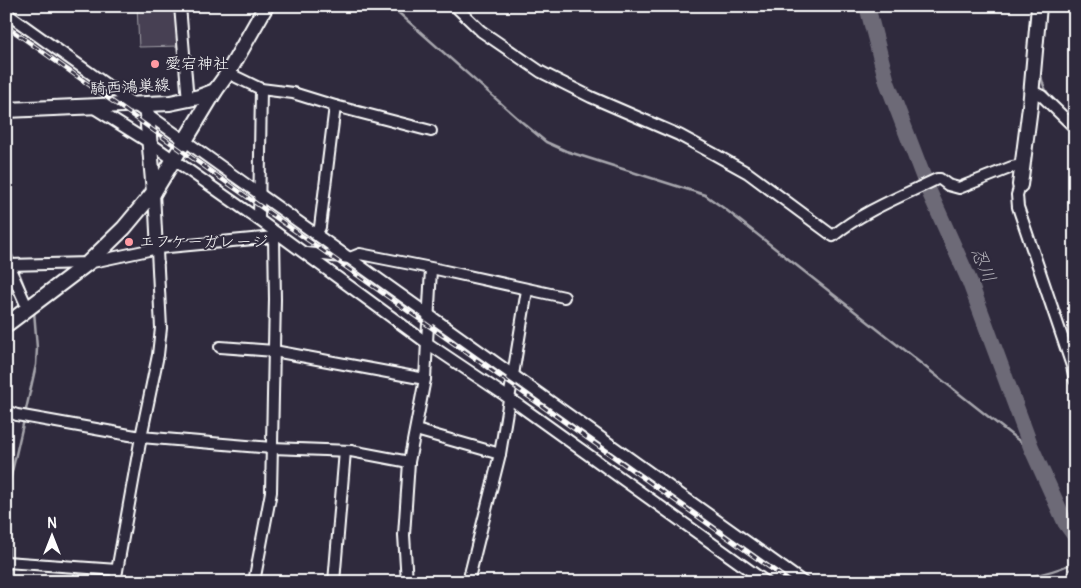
<svg xmlns="http://www.w3.org/2000/svg" width="1081" height="588" viewBox="0 0 1081 588" font-family="Pangolin,'Klee One',sans-serif">
	<style>
		.green { fill: #464152; stroke: #a2a0a8 }
		.lines { fill: none; stroke-linecap: round; stroke-linejoin: round }
		.stream { stroke: #a7a6ad; stroke-width: 2.5 }
		.river { stroke: #6d6a77; stroke-width: 16 }
		.street-casing { stroke: #fff; stroke-width: 14 }
		.secondary-casing { stroke: #fff; stroke-width: 18 }
		.street { stroke: #2f2a3d; stroke-width: 10 }
		.secondary { stroke: #2f2a3d; stroke-width: 14 }
		.rail-casing { stroke: #fff; stroke-width: 4.5 }
		.rail { stroke: #2f2a3d; stroke-width: 2.5; stroke-dasharray: 8; stroke-linecap: butt }
		.poi-dot { fill: #ff9aa2; stroke: #2f2a3d; stroke-width: 2 }
		.labels { text-anchor: middle; dominant-baseline: central; stroke-width: 4; stroke-linejoin: round; paint-order: stroke }
		.poi-label { font-size: 16px; fill: #fff; stroke: #2f2a3d; text-anchor: start }
		.street-label { font-size: 16px; fill: #fff; stroke: #2f2a3d }
		.water-label { font-size: 18px; font-style: italic; fill: #b6b4bb; stroke: #2f2a3d }
	</style>
	<rect width="100%" height="100%" fill="#2f2a3d"/>
	<filter id="ink" filterUnits="userSpaceOnUse"><feTurbulence type="fractalNoise" baseFrequency=".02" numOctaves="2"/><feDisplacementMap in="SourceGraphic" scale="10" xChannelSelector="R" yChannelSelector="G"/><feConvolveMatrix kernelMatrix="1 2 1 2 8 2 1 2 1" color-interpolation-filters="sRGB"/></filter>
	<g filter="url(#ink)">
		<polygon class="green" points="137,6 176,6 180,46 139,47"/>
		<g class="lines">
			<g class="stream">
				<polyline points="391,6 522,122 546,142 566,151 705,195 725,209 1023,444 1031,447"/>
				<path d="M1040,65C1041,79 1043,89 1052,99"/>
				<polyline points="6,155 10,172 7,244 15,262"/>
				<polyline points="17,267 30,302"/>
				<polyline points="25,414 36,365 37,348 34,311"/>
				<polyline points="9,560 8,489 24,420"/>
				<polyline points="10,565 10,582"/>
				<path d="M1000,582C1026,577 1051,574 1075,562"/>
			</g>
			<polyline class="river" points="867,6 887,82 928,189 969,280 1031,447 1065,522 1075,536"/>
			<defs>
				<g id="street">
					<polyline points="180,6 188,101"/>
					<path d="M455,6L481,31L541,72L591,97L679,135L714,154L748,173L833,236C863,211 902,196 937,179H940L948,185L959,188L1012,167L1022,165"/>
					<polyline points="6,13 803,582"/>
					<polyline points="228,73 261,89 259,220"/>
					<polyline points="261,89 293,93 335,106 431,131"/>
					<polyline points="1032,91 1042,96 1075,128"/>
					<polyline points="91,106 150,143 259,220 427,343 509,398 766,582"/>
					<polyline points="1020,185 1017,195 1018,207 1072,366 1075,380"/>
					<polyline points="316,235 320,227 335,106"/>
					<polyline points="306,253 350,258 360,254 436,269 564,297"/>
					<polyline points="6,260 28,309"/>
					<polyline points="8,265 88,263 158,248 274,237"/>
					<polyline points="220,347 274,351 425,379"/>
					<polyline points="6,411 17,415 141,437 272,448 351,451 409,462"/>
					<polyline points="416,430 500,454"/>
					<polyline points="6,562 117,570"/>
					<polyline points="115,582 141,437 158,355 161,328 154,192"/>
					<polyline points="254,582 271,492 275,299 274,237 276,233"/>
					<polyline points="334,582 345,451"/>
					<polyline points="407,582 404,535 409,462 425,379 431,269"/>
					<polyline points="468,582 500,454 527,290"/>
					<polyline points="1070,582 1075,573"/>
				</g>
				<g id="secondary">
					<polyline points="6,110 170,103 199,97 215,91 228,73 266,6"/>
					<polyline points="147,114 154,192"/>
					<polyline points="1020,185 1030,107 1039,6"/>
					<polyline points="6,325 88,263 124,228 154,192 215,91"/>
				</g>
			</defs>
			<use href="#street" class="street-casing"/>
			<use href="#secondary" class="secondary-casing"/>
			<use href="#street" class="street"/>
			<use href="#secondary" class="secondary"/>
			<defs>
				<polyline id="rail" points="6,26 790,582"/>
			</defs>
			<use href="#rail" class="rail-casing"/>
			<use href="#rail" class="rail"/>
		</g>
	</g>
	<g class="poi-dot">
		<circle cx="155" cy="64" r="5"/>
		<circle cx="129" cy="242" r="5"/>
	</g>
	<g class="labels">
		<g class="poi-label">
			<text x="165" y="64">愛宕神社</text>
			<text x="139" y="242">エフケーガレージ</text>
		</g>
		<g class="street-label">
			<text transform="translate(130 87) rotate(-3)">騎西鴻巣線</text>
		</g>
		<g class="water-label">
			<text transform="translate(983 265) rotate(67)">忍川</text>
		</g>
	</g>
	<rect width="1081" height="588" fill="none" stroke="#2f2a3d" stroke-width="25"/>
	<rect x="12" y="12" width="1056" height="563" fill="none" stroke="#fff" stroke-width="2" filter="url(#ink)"/>
	<g transform="translate(52 536)" stroke="#2f2a3d" stroke-width="4" paint-order="stroke">
	<path d="M0-4L9 19L0 12L-9 19Z" fill="#ffffff"/>
	<text y="-8" font-size="14" font-weight="bold" text-anchor="middle" fill="#ffffff">N</text>
	</g>
</svg>
